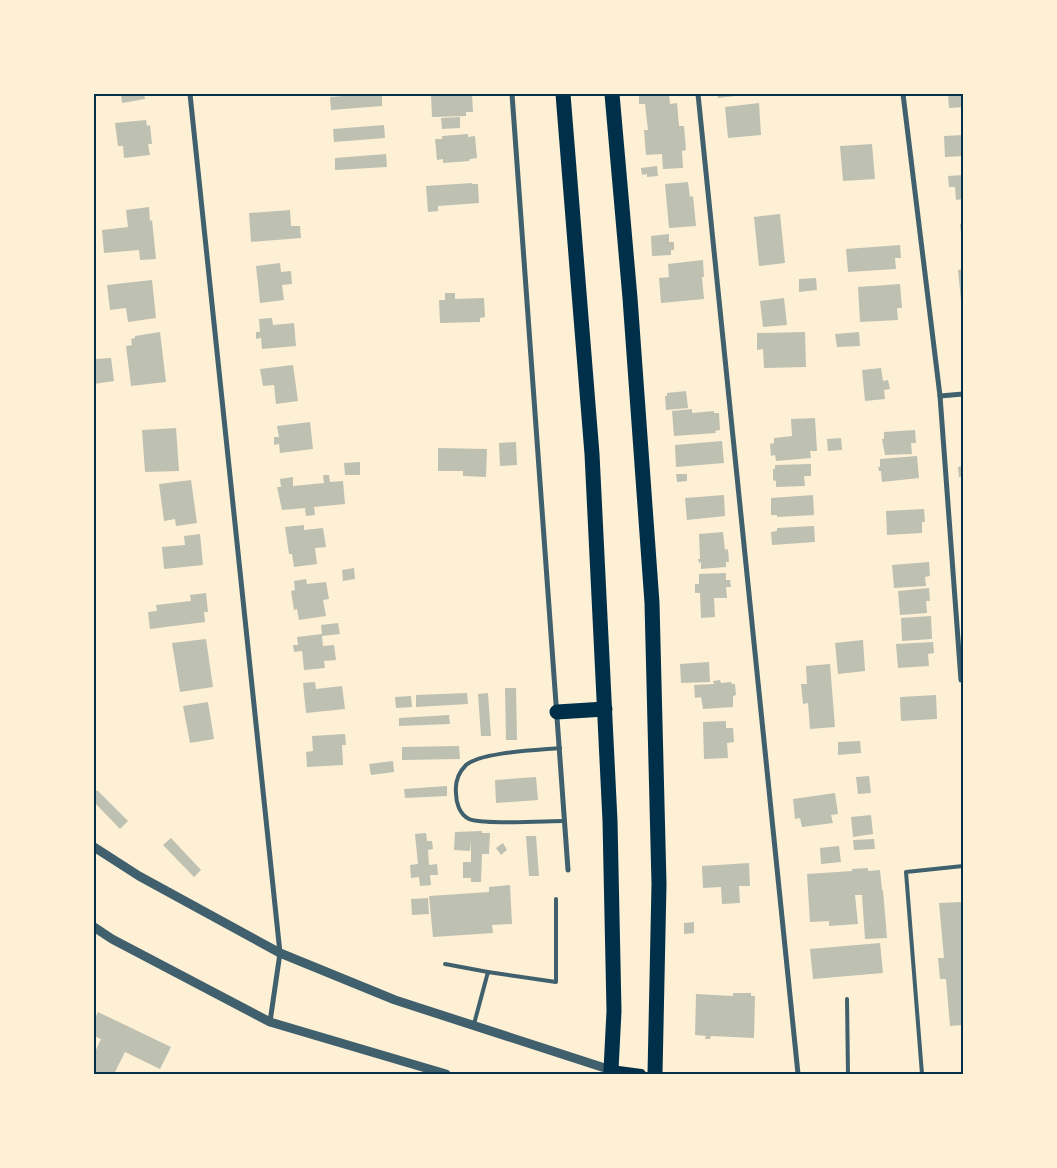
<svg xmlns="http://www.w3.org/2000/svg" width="1057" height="1168" viewBox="0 0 1057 1168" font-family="Manrope,sans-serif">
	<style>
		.building { fill: #bec0b2 }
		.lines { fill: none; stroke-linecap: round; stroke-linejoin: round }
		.service { stroke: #3f606c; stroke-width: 4 }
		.minor { stroke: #3f606c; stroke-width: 5 }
		.tertiary { stroke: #3f606c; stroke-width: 9 }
		.secondary { stroke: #003049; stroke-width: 10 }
		.motorway { stroke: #003049; stroke-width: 15 }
		.neatline { fill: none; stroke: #003049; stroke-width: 2 }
	</style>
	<rect width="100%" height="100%" fill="#fdf0d5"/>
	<g class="building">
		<polygon points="121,94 144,94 145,99 122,103"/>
		<polygon points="370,94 382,94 382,106 331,110 330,97"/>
		<polygon points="431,94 472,94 473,112 466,112 466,116 432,117"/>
		<polygon points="639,94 669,94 670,104 677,103 679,126 684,126 686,150 682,151 683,168 663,169 662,154 646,155 644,130 648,130 645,104 639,104"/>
		<polygon points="717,94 744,94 744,95 718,98"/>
		<polygon points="948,94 963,94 963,107 949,108"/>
		<polygon points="759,103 761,135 728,138 725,107"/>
		<polygon points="460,117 460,128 442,129 441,118"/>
		<polygon points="146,120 147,126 150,125 152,144 148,144 150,155 124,158 123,146 118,146 115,123"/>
		<polygon points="384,125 385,138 334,142 333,129"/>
		<polygon points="468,134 468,137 475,136 477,158 470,159 469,161 443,163 443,159 437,160 435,139 442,139 442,136"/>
		<polygon points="963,135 963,156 945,157 944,136"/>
		<polygon points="872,144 875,179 843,181 840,146"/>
		<polygon points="386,154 387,167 335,170 335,158"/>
		<polygon points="657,166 658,176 647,177 647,174 642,175 641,168"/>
		<polygon points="963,175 963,199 956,200 955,187 949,187 948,176"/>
		<polygon points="688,182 690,197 693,196 696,226 669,228 665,184"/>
		<polygon points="472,183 472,184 478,184 479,203 438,206 438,211 428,212 426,186"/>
		<polygon points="149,207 150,221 152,220 156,259 140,260 139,250 104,253 102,230 128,227 126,210"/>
		<polygon points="290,210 291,226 300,226 301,238 251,242 249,213"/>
		<polygon points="780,214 785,263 759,266 754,217"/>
		<polygon points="960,224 963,224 963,243 962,243"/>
		<polygon points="669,234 669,242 674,242 674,250 671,250 671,255 652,256 651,236"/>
		<polygon points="900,245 901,258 895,258 896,269 848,272 846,249"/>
		<polygon points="703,260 704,277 702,277 704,299 661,303 659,278 669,277 668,264"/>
		<polygon points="280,263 281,272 291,271 292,284 282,285 284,300 260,303 256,266"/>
		<polygon points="963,269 963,311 962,311 958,270"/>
		<polygon points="816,278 817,290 799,292 799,279"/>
		<polygon points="152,280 156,318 128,322 126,308 110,310 107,285"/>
		<polygon points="900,284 902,308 897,308 898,320 860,322 858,287"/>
		<polygon points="445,293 455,293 455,299 484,298 485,317 480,318 480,322 440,323 439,300 445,300"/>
		<polygon points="784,298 787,325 763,327 760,301"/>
		<polygon points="272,318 273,325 294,323 296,346 262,349 261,338 256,339 256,332 260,332 259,319"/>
		<polygon points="160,332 166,382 131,386 126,346 132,345 131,339 135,338 135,336"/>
		<polygon points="805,332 806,367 764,368 763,349 757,350 757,333"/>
		<polygon points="859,332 860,346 837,347 835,334"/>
		<polygon points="111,358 114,381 94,384 94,359"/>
		<polygon points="293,365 298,401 276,404 274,385 263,386 260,369"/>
		<polygon points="881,368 883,381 888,380 890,389 884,390 885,399 865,401 862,370"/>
		<polygon points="686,391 688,408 666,410 665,396 667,396 667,393"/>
		<polygon points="692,409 692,413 714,411 714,413 719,413 720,430 715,431 716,433 674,436 672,411"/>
		<polygon points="815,418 817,451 810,451 811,458 776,461 775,455 771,456 770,444 774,443 774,438 792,436 791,419"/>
		<polygon points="310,422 313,449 280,453 279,444 274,445 274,437 279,437 277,426"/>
		<polygon points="176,428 179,471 145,472 142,430"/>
		<polygon points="915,430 916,443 911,443 912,454 885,455 882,439 884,439 884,432"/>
		<polygon points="841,438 842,450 828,451 827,439"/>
		<polygon points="722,441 724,463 676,467 675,445"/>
		<polygon points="516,442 517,465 500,466 499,443"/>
		<polygon points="438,448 487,449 486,477 463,476 463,471 438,471"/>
		<polygon points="917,456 919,478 882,482 881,471 879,471 878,467 880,467 880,459"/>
		<polygon points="360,462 360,475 345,475 344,463"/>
		<polygon points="811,464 811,476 804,476 805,486 776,487 776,481 773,480 773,469 775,469 775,465"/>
		<polygon points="963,466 963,476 959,477 958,467"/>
		<polygon points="676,474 687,474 687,481 677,482"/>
		<polygon points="323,475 329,475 330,482 343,481 345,504 314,507 315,515 306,516 305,508 282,510 277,487 281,487 280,479 293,477 293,486 324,483"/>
		<polygon points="191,480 197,523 176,526 175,519 164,521 159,484"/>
		<polygon points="724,495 725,516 687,520 685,498"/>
		<polygon points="813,495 814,515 777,517 777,515 771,515 771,498"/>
		<polygon points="924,509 925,522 922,522 922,533 887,535 886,511"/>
		<polygon points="304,525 304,530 323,528 326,547 315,548 317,564 294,567 292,554 289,554 285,527"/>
		<polygon points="814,526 815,542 772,545 771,532 777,531 777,528"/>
		<polygon points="723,532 725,550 728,549 729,562 726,562 726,567 701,569 701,562 699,563 698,559 700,559 699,534"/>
		<polygon points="200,534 203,565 164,569 162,547 185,545 184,536"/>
		<polygon points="929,562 930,576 925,577 926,586 894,588 892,565"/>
		<polygon points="354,568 355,579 343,581 342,570"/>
		<polygon points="726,573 726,580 730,580 731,587 726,587 727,598 714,598 715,617 701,618 700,593 695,593 695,584 699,584 699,574"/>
		<polygon points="306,579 307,584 326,582 329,599 323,600 326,616 299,620 297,609 294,610 291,591 295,590 294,581"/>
		<polygon points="929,588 930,601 926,601 927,613 900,615 898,591"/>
		<polygon points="206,593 208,612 204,612 205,622 150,629 148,612 157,611 156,605 191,601 190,595"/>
		<polygon points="931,616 932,639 902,641 901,618"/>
		<polygon points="338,623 340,634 322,636 323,646 334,645 336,660 324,661 325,668 304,670 302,651 294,652 293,645 298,645 297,637 322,634 321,625"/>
		<polygon points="206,639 213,687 180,692 172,643"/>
		<polygon points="863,640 865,671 838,674 835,643"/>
		<polygon points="933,642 934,653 928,654 929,666 898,668 896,644"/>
		<polygon points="709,662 710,682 681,683 680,664"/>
		<polygon points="830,664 835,727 810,729 808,703 803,704 801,684 807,684 806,666"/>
		<polygon points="720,680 721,683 731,682 732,684 735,684 736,695 733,696 733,707 703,709 701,697 695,698 694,685 714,684 713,681"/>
		<polygon points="315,682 316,689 342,686 345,709 306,713 303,683"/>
		<polygon points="505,688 516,688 517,740 506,740"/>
		<polygon points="467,693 468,704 416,707 416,695"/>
		<polygon points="488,693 491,736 481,736 478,694"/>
		<polygon points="936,695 937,719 901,721 900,697"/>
		<polygon points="411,696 412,707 396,708 395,697"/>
		<polygon points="208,702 214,739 190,743 183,706"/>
		<polygon points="449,715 450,724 399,726 399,718"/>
		<polygon points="726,721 726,728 733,728 734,742 727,743 728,758 704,759 703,722"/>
		<polygon points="345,734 346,745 342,745 343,765 307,767 306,752 313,751 312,736"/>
		<polygon points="860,741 861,753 838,755 838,742"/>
		<polygon points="459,746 460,759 402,760 402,747"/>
		<polygon points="393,761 394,772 371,775 369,764"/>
		<polygon points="869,776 871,793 858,794 856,777"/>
		<polygon points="536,777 538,800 496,803 495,780"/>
		<polygon points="447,786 447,796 405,798 404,789"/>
		<polygon points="97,790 128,821 120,829 94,802 94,793"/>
		<polygon points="835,793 838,814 831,815 833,823 802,827 800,818 795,819 793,799"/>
		<polygon points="871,815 873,834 853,837 851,817"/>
		<polygon points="482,831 482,833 490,833 489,854 482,854 481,882 471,882 471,878 463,878 463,862 471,862 471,841 470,851 454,850 455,832"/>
		<polygon points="426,833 427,841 432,841 433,849 428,850 429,865 437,864 438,875 430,875 431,885 420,886 419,877 411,878 410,865 418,864 415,834"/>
		<polygon points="526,836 536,836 539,876 529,876"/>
		<polygon points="171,838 201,870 194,877 163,845"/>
		<polygon points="874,839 875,849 854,850 853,840"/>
		<polygon points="503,843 507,850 501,855 496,848"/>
		<polygon points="839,846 841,862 821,864 820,848"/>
		<polygon points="749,863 750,886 739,886 740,903 722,904 721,887 703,888 702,866"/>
		<polygon points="868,868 868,871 880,870 882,890 883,890 887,938 865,939 862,895 855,895 858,924 829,926 829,921 810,922 807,874 852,871 852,869"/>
		<polygon points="510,885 512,924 492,925 493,933 433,937 429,896 489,892 489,887"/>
		<polygon points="428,898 429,914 412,915 411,899"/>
		<polygon points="963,902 963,1025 950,1026 946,979 940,979 938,958 944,958 939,903"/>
		<polygon points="694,922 694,933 684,934 684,923"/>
		<polygon points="880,943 883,973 813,979 810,949"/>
		<polygon points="733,993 751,993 751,996 755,996 754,1038 711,1036 710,1039 705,1039 706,1036 695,1035 696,994 733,996"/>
		<polygon points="98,1012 171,1047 160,1069 125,1052 114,1074 94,1074 94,1054 101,1039 94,1036 94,1020"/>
	</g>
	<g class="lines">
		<g class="service">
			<path d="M560,748C539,750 481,752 466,765C458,773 455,783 456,793C456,802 459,814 469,819C483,825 546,821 565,821"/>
			<polyline points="445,964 488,972"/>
			<polyline points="847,999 848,1074"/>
			<polyline points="474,1024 488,972 556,982 556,899"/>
			<polyline points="922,1074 906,872 963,866"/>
		</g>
		<g class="minor">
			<polyline points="190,94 280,953 270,1022"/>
			<polyline points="512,94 568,870"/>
			<polyline points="698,94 798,1074"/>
			<polyline points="903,94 940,396 961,680"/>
			<polyline points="940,396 963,394"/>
		</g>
		<g class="tertiary">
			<polyline points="94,847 139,876 280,953 395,1000 611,1070"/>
			<polyline points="94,927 112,939 270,1022 446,1074"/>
		</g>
		<polyline class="secondary" points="611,1070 641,1074"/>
		<g class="motorway">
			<polyline points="563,94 592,454 610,821 614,1011 611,1070"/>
			<polyline points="612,94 630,298 652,603 659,884 655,1074"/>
			<polyline points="557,712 605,709"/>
		</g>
	</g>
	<rect width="1057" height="1168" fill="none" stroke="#fdf0d5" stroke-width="190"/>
	<rect x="95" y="95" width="867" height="978" class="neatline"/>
</svg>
